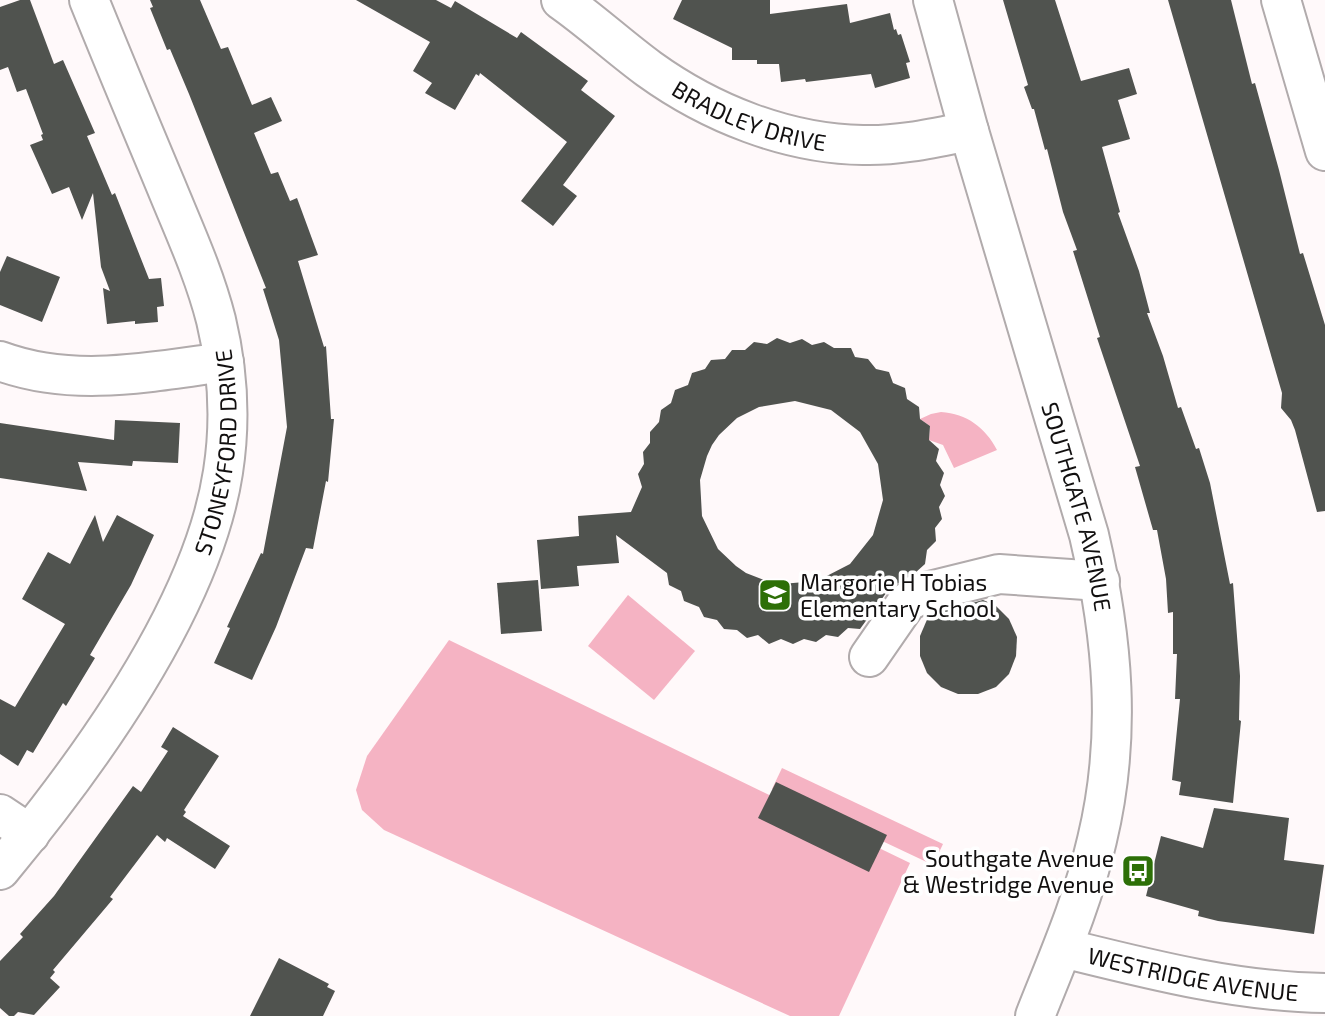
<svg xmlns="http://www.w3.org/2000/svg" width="1325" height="1016" viewBox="0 0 1325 1016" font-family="'Exo 2',sans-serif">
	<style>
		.green { fill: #f5b3c3 }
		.building { fill: #50534f; fill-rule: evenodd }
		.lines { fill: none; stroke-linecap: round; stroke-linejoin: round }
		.minor-casing { stroke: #b1abac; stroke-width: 42 }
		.minor { stroke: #fff; stroke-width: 38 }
		.labels { text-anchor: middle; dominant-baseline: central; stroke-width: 7; stroke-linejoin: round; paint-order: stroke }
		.street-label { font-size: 23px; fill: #121010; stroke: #fff }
		.poi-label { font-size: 23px; fill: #121010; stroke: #fff; text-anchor: start }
	</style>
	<rect width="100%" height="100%" fill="#fff9fa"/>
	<g class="green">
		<path d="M941,412C967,414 985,427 997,450L954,468L943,445L929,440L930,426L920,419L931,414Z"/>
		<polygon points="628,595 695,651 654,700 588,646"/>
		<polygon points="449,640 910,863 839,1016 790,1016 384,830 362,810 356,790 367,756"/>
		<polygon points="782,768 943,844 933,865 772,789"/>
	</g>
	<g class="building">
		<polygon points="20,0 30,0 54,64 63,60 95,133 87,136 112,195 115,193 149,279 161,278 164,306 157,307 158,322 135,324 135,321 107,324 103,288 110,291 101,267 93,193 82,220 69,187 52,194 30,145 43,140 41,135 43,134 26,89 17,92 8,67 0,70 0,7"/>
		<polygon points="150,0 200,0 221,49 228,47 252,105 271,97 282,121 254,133 271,174 278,172 290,201 297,198 318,255 298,261 324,347 326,346 331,419 334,419 328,482 326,481 313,549 306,548 276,627 252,680 214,663 230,628 227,627 261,553 263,554 287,427 279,340 263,289 266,288 189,94 170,49 167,50 150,8 153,7"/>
		<polygon points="356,0 436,0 451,8 455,1 517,38 521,32 588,81 581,90 615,116 563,185 577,196 553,226 521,201 567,142 480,73 479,76 476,74 455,110 425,93 432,83 413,71 430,42"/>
		<polygon points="682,0 770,0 770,14 847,4 850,23 890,13 894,30 896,29 898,35 901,34 910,62 906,63 910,78 875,88 871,74 806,82 805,79 781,82 779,64 757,64 757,60 732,60 732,48 673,19"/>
		<polygon points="1003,0 1055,0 1081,81 1129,68 1137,94 1118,100 1130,139 1102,147 1120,212 1118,213 1139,271 1150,313 1147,313 1163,356 1178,408 1181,407 1196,449 1199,448 1210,483 1230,584 1233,583 1240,676 1239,720 1241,721 1233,803 1179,795 1181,782 1172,780 1180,699 1175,699 1177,654 1173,654 1173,612 1168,613 1166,579 1157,530 1153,530 1135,467 1140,466 1097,338 1100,337 1073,251 1077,250 1063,212 1047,149 1045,150 1034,109 1032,109 1024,87 1028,85"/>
		<polygon points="1168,0 1231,0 1252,84 1255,83 1279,170 1300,254 1303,253 1325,325 1325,511 1317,512 1295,430 1291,420 1281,408 1282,393"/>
		<polygon points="7,256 60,277 42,322 0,305 0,272"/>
		<path d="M777,338L790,343L802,339L812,345L824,342L834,348H851L855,357L868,359L876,369L889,372L893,383L905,388L907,399L919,407L920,419L930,426L929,440L939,449L936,461L944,473L940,485L945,496L939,507L942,519L935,528L936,541L927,550L925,564L915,573L889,589L860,629L848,628L838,637L826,635L816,642L804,639L793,644L781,639L769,644L758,635L747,638L737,630L724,629L717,620L704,617L699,607L684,601L681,591L669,585L667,573L616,535L619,563L577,566L579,586L541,589L537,540L579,536L578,516L631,512L642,487L638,474L644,464L643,452L650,443V432L659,422L661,410L671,403L675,390L688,385L692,373L705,369L711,360L725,359L732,350H745L754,342L767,344ZM795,401L831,410L860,432L878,464L883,500L873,535L850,564L817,581L781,584L769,582L746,573L736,566L718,549L702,516L700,480L707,456L712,445L719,435L737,418L759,407Z"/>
		<polygon points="115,420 180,423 178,463 133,461 132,466 78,462 87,491 0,478 0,423 114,440"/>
		<polygon points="95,515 103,542 117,515 154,535 131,585 90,655 95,658 66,706 63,703 33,753 27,750 18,766 0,754 0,699 15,707 65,624 22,599 48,552 70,564"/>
		<polygon points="538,580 542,631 501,634 497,583"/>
		<polygon points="983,600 995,605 1009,619 1017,637 1016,656 1009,674 996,687 978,694 958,694 941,687 927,673 920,656 920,636 929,615"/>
		<polygon points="173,727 219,756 184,810 186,812 183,816 230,846 215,869 167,838 165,842 157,835 110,897 113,899 53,970 55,972 50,978 60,987 34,1015 18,1012 14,1016 9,1016 0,1008 0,961 23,937 20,934 54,896 133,786 141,792 168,751 161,747"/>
		<polygon points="776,782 887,835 869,872 758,818"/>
		<polygon points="1214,808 1289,818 1284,860 1324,865 1314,934 1218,921 1198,916 1199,911 1146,896 1161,836 1203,848"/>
		<polygon points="279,958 329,984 327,987 335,991 323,1016 250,1016"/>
	</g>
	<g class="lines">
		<defs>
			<g id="minor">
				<path id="s1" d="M561,0C591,21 619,47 649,69C710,113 787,144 863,145C899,146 934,138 969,131"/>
				<path id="s2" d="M933,0L969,131L1089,535C1113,638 1122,736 1097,840C1083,901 1058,958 1035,1016"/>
				<polyline points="1281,0 1325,151"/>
				<path d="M0,361C73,388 150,372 224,362"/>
				<polyline points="869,657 907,602 926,592 999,574 1100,581"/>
				<polyline points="0,814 30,834"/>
				<path id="s3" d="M0,870C87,765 202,609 223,472C231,421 228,370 216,320C204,273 184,230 166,186C140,124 114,62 89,0"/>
				<path id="s4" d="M1063,948C1148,969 1237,992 1325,993"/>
			</g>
		</defs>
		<use href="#minor" class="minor-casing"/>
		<use href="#minor" class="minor"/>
	</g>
	<defs>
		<symbol id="school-square" viewBox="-11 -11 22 22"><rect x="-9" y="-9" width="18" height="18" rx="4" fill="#2d6f07" stroke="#fff"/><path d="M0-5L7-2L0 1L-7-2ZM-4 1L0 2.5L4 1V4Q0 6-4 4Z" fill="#fff"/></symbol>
		<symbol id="bus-square" viewBox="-11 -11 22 22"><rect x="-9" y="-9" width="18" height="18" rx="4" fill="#2d6f07" stroke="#fff"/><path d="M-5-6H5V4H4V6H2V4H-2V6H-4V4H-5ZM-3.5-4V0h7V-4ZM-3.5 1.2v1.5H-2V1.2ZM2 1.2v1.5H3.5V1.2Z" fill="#fff"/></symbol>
	</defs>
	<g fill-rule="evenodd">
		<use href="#school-square" x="756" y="576" width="38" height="38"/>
		<use href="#bus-square" x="1119" y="852" width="38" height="38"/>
	</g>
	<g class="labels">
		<g class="street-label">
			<text stroke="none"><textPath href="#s1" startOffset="224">BRADLEY DRIVE</textPath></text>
			<text stroke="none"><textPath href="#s3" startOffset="480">STONEYFORD DRIVE</textPath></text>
			<text stroke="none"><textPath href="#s2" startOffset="527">SOUTHGATE AVENUE</textPath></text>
			<text stroke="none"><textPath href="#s4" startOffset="133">WESTRIDGE AVENUE</textPath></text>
		</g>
		<g class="poi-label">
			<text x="800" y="582">Margorie H Tobias<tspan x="800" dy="26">Elementary School</tspan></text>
			<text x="1114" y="858" text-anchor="end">Southgate Avenue<tspan x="1114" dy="26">&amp; Westridge Avenue</tspan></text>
		</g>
	</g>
</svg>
